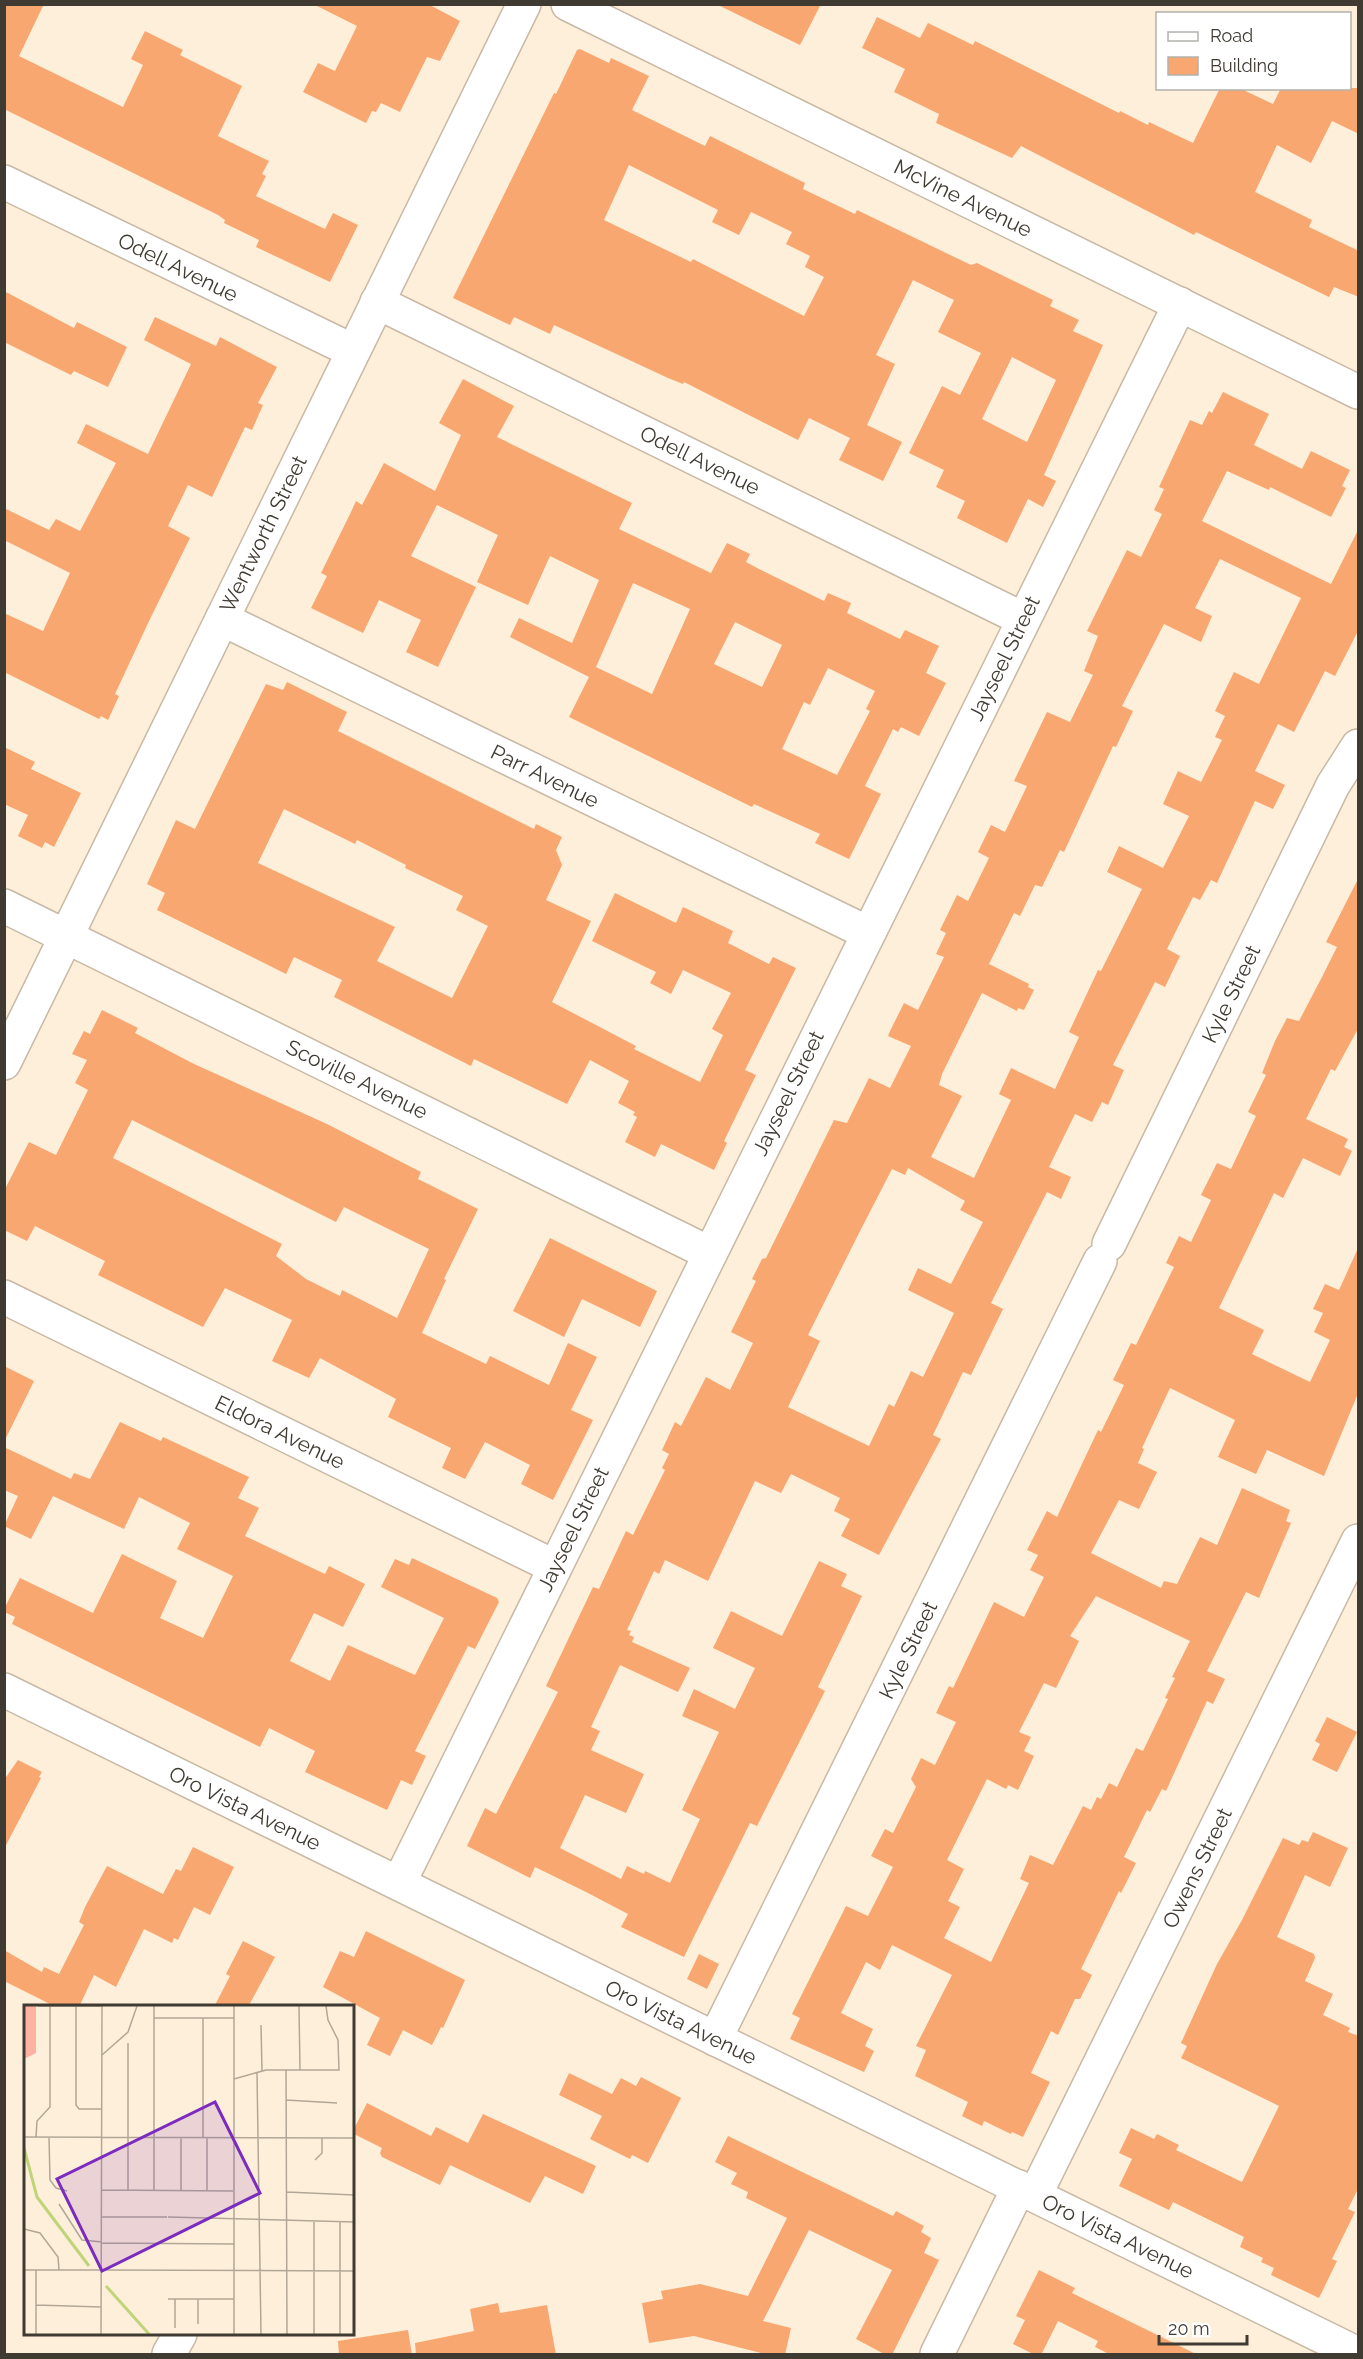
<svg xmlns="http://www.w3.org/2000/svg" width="1363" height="2359" viewBox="0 0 1363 2359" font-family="Raleway,sans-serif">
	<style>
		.building { fill: #f8a770; fill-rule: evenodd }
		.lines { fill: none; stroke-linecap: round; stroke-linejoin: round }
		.minor-casing { stroke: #c7b9a5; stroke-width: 36 }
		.minor { stroke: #fff; stroke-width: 33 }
		.labels { text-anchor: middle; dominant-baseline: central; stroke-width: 4.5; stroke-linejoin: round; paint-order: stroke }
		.street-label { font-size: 21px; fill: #403b32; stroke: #fff }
		.inset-river { fill: none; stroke: #c0d479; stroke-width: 3 }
		.inset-road { fill: none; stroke: #b2a797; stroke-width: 1.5 }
		.view { fill: #7b2cbf; fill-opacity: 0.15; stroke: #7b2cbf; stroke-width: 3 }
		.inset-edge { fill: none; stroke: #403b32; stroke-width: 3 }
	</style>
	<rect width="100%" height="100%" fill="#feefda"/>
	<g class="building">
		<polygon points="4,4 44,4 19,56 123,107 143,65 131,59 145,31 183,50 180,55 242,86 218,136 269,161 262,174 266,176 256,196 325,229 333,213 358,225 330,282 256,247 259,240 224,223 225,220 218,215 4,109"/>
		<polygon points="313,4 428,4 460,21 440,61 427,57 400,112 381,103 376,112 372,111 366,123 303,92 318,63 335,71 357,26"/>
		<polygon points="716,4 821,4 800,45"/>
		<polygon points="877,17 920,38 928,23 973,45 975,41 1119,113 1120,111 1148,125 1149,122 1193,143 1220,88 1239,88 1273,104 1281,88 1359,88 1359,134 1332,121 1311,163 1277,145 1255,192 1312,220 1309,227 1359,251 1359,297 1334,287 1329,297 1196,232 1194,235 1021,146 1012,158 936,123 939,114 894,92 905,69 862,48"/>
		<path d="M580,49L609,63L611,58L649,76L632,110L705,146L710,136L805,183L803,189L855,214L857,210L971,265L977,263L1053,300L1050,306L1079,320L1073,331L1103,345L1044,475L1056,481L1043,507L1028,499L1007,543L957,518L965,501L936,487L944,470L909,453L942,386L960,395L981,353L938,332L954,300L913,280L876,355L895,364L867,425L902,442L883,481L839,460L850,438L809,418L798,440L684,382L683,384L668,378L554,325L550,334L514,317L510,325L453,298L554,93L556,94L577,50ZM629,165L718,210L712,222L739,235L751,212L792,232L786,244L810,256L805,267L824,277L804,316L693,259L691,262L604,220ZM1012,357L1056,380L1027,442L982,419Z"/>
		<polygon points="4,291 74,328 77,322 127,347 108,387 74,371 71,375 4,342"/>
		<polygon points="155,317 216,346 220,337 277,367 258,403 263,405 252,430 245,427 212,497 188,485 168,526 190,538 150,619 115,694 119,696 108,720 101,716 99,719 4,672 4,613 43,631 70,573 4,540 4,508 49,530 56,519 80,531 116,463 77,443 86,424 148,454 191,364 144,340"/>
		<path d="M463,379L514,406L497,437L632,503L619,529L711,573L727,543L750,554L746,562L759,569L824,601L828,593L851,603L847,613L900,639L905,630L939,646L926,673L946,683L919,736L901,727L898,732L893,729L865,786L881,794L849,859L815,843L820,834L754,804L752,807L569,717L589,677L510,637L519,618L572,643L599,580L550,556L528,605L477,582L498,535L437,505L411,556L476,587L438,667L406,652L421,620L379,600L363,633L311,608L327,576L321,573L351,512L356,501L362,505L384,463L435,491L461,435L439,423ZM633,583L690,609L652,694L596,667ZM735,622L782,645L762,687L714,664ZM828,668L875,691L866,709L870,711L837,775L782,749L804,702L810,705Z"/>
		<path d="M1223,392L1269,414L1254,445L1302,469L1311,451L1350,470L1342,486L1346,488L1331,517L1270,487L1269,490L1227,471L1202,521L1331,584L1359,528V629L1335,676L1325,671L1294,732L1278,724L1255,771L1285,785L1273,809L1255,801L1217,883L1211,880L1200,900L1193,897L1167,949L1180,956L1165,987L1155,982L1113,1065L1124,1070L1108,1105L1102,1102L1092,1122L1075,1114L1049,1167L1071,1177L1061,1199L1047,1192L991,1303L1003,1309L971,1375L963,1372L933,1435L941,1439L879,1555L841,1536L850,1519L834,1511L840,1498L791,1474L781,1493L755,1481L708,1581L665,1560L659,1574L654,1571L627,1630L631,1631L629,1635L634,1637L632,1642L690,1668L678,1692L620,1665L591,1727L600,1731L591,1750L644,1774L626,1813L585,1795L560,1848L621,1879L627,1866L644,1874L645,1871L670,1883L700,1819L682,1810L719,1732L682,1716L694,1689L735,1709L755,1668L713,1648L731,1611L782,1636L819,1561L847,1574L841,1586L862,1596L818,1687L825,1691L757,1826L750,1823L684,1957L621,1927L628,1914L586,1892L535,1867L530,1878L467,1846L485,1808L496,1814L558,1692L546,1686L593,1587L599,1589L626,1531L633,1535L665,1470L662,1468L669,1454L662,1450L675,1422L681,1426L706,1377L730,1390L753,1343L731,1332L756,1281L752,1279L762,1259L766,1258L834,1120L847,1123L869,1078L890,1088L911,1046L888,1036L891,1029L904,1003L918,1010L944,957L936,954L946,933L940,930L957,895L968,901L989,858L978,852L991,825L1005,832L1027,786L1014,781L1047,712L1070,722L1093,675L1084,671L1098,636L1087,631L1127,550L1141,557L1162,514L1154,510L1164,489L1159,487L1190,420L1202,425L1209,411L1212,413ZM1220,559L1301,598L1259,684L1234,672L1215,711L1225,716L1215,737L1222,740L1201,782L1178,771L1163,804L1189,816L1163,868L1119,846L1107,872L1142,889L1101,971L1098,970L1069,1032L1079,1037L1055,1089L1011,1068L999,1094L1011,1100L974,1178L931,1157L962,1096L939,1085L942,1074L982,993L1017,1011L1018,1008L1024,1010L1034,990L1028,987L1029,984L989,964L1014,913L1020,916L1035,885L1042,887L1060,850L1064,852L1113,746L1116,747L1133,711L1122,706L1164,624L1201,642L1212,616L1195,608ZM908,1168L965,1201L960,1210L983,1222L951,1284L918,1268L908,1290L954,1313L923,1377L911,1371L894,1407L889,1404L869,1446L788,1407L820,1341L808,1335L858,1235L892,1169L905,1175Z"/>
		<path d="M287,682L347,712L338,731L534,829L536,824L562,837L556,850L562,865L546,900L591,921L552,1002L636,1046L634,1049L700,1082L723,1035L712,1029L731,993L683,970L671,994L650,983L656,972L592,941L615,893L676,923L683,907L733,931L728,943L769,964L773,957L796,968L745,1070L756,1075L724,1141L727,1143L714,1170L661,1144L655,1157L625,1142L637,1117L633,1115L635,1112L618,1103L629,1081L590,1060L567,1104L474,1059L471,1066L334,997L342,980L294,957L286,974L157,910L165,893L147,884L176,820L195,829L266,684L283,690ZM284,809L355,844L357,840L406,865L405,868L463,896L456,910L488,926L452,998L377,961L395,927L258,863Z"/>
		<polygon points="4,747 35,762 31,769 81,793 54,847 45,842 42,848 18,836 28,815 4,804"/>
		<path d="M1359,877V1027L1335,1071L1331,1069L1306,1119L1348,1139L1344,1147L1352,1151L1340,1176L1303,1158L1283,1198L1274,1193L1219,1308L1264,1330L1252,1354L1310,1382L1330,1340L1314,1332L1323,1313L1313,1309L1325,1284L1339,1290L1359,1246V1391L1324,1476L1267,1450L1256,1474L1218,1457L1235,1420L1170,1388L1142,1448L1144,1449L1138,1463L1157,1472L1139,1509L1119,1500L1091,1553L1161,1588L1164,1581L1177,1584L1200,1537L1217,1545L1242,1488L1290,1510L1286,1521L1291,1523L1259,1598L1246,1592L1207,1671L1225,1679L1213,1704L1207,1701L1166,1791L1162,1789L1150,1812L1147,1810L1124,1857L1136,1863L1121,1893L1119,1891L1081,1969L1092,1975L1080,1999H1075L1058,2035L1051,2031L1031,2073L1050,2082L1023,2137L1012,2132L1011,2134L984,2121L982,2126L962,2116L968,2102L915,2076L926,2050L916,2046L952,1975L892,1945L880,1970L866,1962L841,2013L873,2029L865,2046L874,2051L864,2072L790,2039L800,2018L792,2014L846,1906L868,1916L893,1867L871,1856L885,1829L893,1833L916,1787L911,1779L921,1758L935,1765L956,1722L936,1713L949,1686L953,1688L994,1602L1024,1617L1044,1577L1030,1570L1038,1555L1027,1550L1047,1511L1057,1517L1098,1430L1101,1432L1124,1385L1113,1380L1131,1343L1136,1345L1174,1267L1166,1263L1179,1236L1191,1242L1211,1200L1201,1195L1217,1163L1231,1169L1256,1116L1248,1112L1266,1075L1262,1073L1275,1041L1287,1018L1299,1021L1322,977L1337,947L1326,942ZM1096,1596L1190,1641L1172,1677L1175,1678L1165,1698L1168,1699L1143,1751L1136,1748L1117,1787L1109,1783L1101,1799L1097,1797L1091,1810L1083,1806L1053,1865L1030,1855L1020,1879L1029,1883L991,1962L944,1938L960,1907L948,1901L964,1869L947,1860L987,1779L1006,1789L1008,1785L1018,1790L1034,1756L1024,1751L1031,1737L1019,1732L1044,1683L1056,1688L1079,1641L1070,1636Z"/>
		<path d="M102,1010L138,1028L135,1033L192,1063L327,1124L421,1172L418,1179L478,1209L444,1279L446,1280L422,1333L486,1364L490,1356L549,1385L568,1343L597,1357L571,1410L593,1420L553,1500L521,1484L530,1465L485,1442L465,1479L442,1468L451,1448L388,1417L396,1399L320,1358L309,1378L272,1361L292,1320L225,1288L203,1327L98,1275L105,1261L35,1226L27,1241L4,1230V1191L29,1142L56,1155L88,1090L75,1083L87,1060L72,1054L84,1031L90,1034ZM132,1120L336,1222L344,1207L429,1249L397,1318L342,1290L340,1296L306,1279L276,1256L282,1244L113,1158Z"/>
		<polygon points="550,1238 657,1291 640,1327 582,1299 564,1337 513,1311"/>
		<polygon points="4,1366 34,1381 4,1442"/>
		<polygon points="120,1422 161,1441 163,1437 249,1477 238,1498 259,1508 245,1536 325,1574 329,1566 365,1584 343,1627 314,1613 290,1661 330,1681 348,1645 415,1675 444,1618 381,1587 395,1559 409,1565 412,1558 497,1598 499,1602 475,1649 468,1646 415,1751 426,1756 412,1785 401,1780 387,1810 305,1772 315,1751 269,1728 260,1747 12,1624 15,1617 4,1612 4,1609 20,1578 93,1613 122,1554 177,1581 160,1618 203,1638 233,1576 177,1549 190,1523 139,1497 124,1529 53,1496 31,1539 4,1526 18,1496 4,1490 4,1447 71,1479 74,1473 90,1479"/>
		<polygon points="1327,1717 1357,1732 1337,1772 1312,1760 1320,1744 1315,1741"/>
		<polygon points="18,1760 42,1772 39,1777 41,1778 4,1849 4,1780"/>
		<polygon points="1313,1832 1348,1848 1330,1887 1305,1875 1277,1937 1314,1954 1315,1958 1305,1981 1333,1994 1323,2015 1350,2028 1348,2032 1359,2036 1359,2187 1348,2209 1355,2212 1332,2259 1337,2261 1319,2298 1271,2275 1274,2268 1261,2262 1263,2258 1240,2247 1244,2237 1173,2202 1169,2210 1119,2186 1132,2159 1119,2153 1131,2128 1154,2139 1157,2134 1179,2145 1176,2150 1242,2182 1279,2106 1181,2058 1187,2046 1181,2043 1217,1964 1242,1920 1283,1838 1299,1845 1302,1840 1308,1842"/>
		<polygon points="193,1847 234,1867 210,1915 194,1907 178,1940 174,1938 172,1943 144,1929 116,1987 94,1975 79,2007 56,2007 4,1981 4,1950 42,1972 44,1967 59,1974 84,1925 79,1922 85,1907 107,1866 163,1894 176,1869 181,1871"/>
		<polygon points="366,1931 465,1980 443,2028 441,2027 432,2045 403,2030 390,2056 367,2045 380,2018 323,1987 340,1951 354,1957"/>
		<polygon points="243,1941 275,1957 248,2007 214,2007 230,1976 226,1974"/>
		<polygon points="699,1954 719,1964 707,1989 687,1979"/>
		<polygon points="569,2073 612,2094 621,2078 636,2086 641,2077 681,2098 648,2163 632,2155 630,2159 590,2139 602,2116 559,2095"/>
		<polygon points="367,2103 431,2136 436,2127 468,2143 483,2114 596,2166 583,2194 545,2176 530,2203 450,2165 440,2185 382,2157 380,2153 382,2148 352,2133"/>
		<polygon points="728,2136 893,2216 896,2211 924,2226 921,2232 931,2238 924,2253 939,2260 892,2355 886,2355 856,2339 892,2270 809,2230 763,2321 791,2328 785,2355 769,2355 694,2336 649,2343 642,2303 663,2299 661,2291 700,2284 748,2296 787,2218 746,2198 748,2192 731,2184 737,2173 715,2162"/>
		<polygon points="1039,2270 1075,2288 1072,2293 1198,2355 1111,2355 1095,2347 1098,2341 1058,2321 1041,2355 1035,2355 1013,2344 1025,2320 1016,2316"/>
		<polygon points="498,2303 500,2313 547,2305 556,2355 416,2355 415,2343 474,2331 470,2309"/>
		<polygon points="408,2330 412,2355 339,2355 338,2341"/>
	</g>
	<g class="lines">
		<defs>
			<g id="minor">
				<polyline points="568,4 1358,392"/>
				<polyline points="4,182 353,351"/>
				<polyline points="377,302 1023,619"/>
				<polyline points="222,619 868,933"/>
				<polyline points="4,906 709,1253"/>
				<polyline points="4,1063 524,4"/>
				<polyline points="1109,1244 1333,785 1358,746"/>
				<polyline points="4,1297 555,1567"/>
				<polyline points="4,1690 1358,2354"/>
				<polyline points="399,1883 1180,304"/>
				<polyline points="715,2039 1100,1261"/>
				<polyline points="1035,2195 1358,1541"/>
				<polyline points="169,2354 180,2334"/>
				<polyline points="937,2354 1019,2187"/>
			</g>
		</defs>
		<use href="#minor" class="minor-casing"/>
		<use href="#minor" class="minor"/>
	</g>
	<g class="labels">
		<g class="street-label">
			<text transform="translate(963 198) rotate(26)">McVine Avenue</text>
			<text transform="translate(178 267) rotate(26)">Odell Avenue</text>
			<text transform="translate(700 460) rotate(26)">Odell Avenue</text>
			<text transform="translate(263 534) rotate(-64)">Wentworth Street</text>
			<text transform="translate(1004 658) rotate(-64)">Jayseel Street</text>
			<text transform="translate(545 776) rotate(26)">Parr Avenue</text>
			<text transform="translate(1231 994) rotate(-64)">Kyle Street</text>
			<text transform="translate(357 1079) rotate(26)">Scoville Avenue</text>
			<text transform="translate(788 1093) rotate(-64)">Jayseel Street</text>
			<text transform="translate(280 1432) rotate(26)">Eldora Avenue</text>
			<text transform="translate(573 1529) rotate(-64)">Jayseel Street</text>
			<text transform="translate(908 1650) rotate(-64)">Kyle Street</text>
			<text transform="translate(245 1808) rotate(26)">Oro Vista Avenue</text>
			<text transform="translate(1197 1868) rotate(-64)">Owens Street</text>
			<text transform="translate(681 2022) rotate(26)">Oro Vista Avenue</text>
			<text transform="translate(1118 2236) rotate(26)">Oro Vista Avenue</text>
		</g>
	</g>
	<g transform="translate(24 2005)">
		<rect width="330" height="330" fill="#feefda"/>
		<path d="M0,1H12V48L0,54Z" fill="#ffb2a1"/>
		<path class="inset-river" d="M0,143L13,192L65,261M82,281L125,329"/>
		<path class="inset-road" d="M14,1H78M52,1V100L55,104H78M130,1V186M210,1V329M275,1L276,65M130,13H210M179,13V132M237,20L238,66M104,38V186M78,50L104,27L113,1M262,65L263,329M233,68L237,329M210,74L242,65H315L314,35L304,15L302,1M262,95L313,98M0,132L330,133M12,132L13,116L26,102V1M25,132L26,175L32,183L43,186M157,132V186M291,155L298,148V133M78,185L209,186M183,186V132M263,187L330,190M35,199L58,235L78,237M78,212H143M144,212L330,217M290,217V329M316,217V266M0,224L16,228L34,252L35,265M78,238L210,239M0,265H78M78,265L330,266M316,266V329M144,294H210M174,294V319M12,300L77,302M151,323V294M12,329V265M77,329L78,1"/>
		<path class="view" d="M191,97L236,188L78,266L33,174Z"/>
		<rect width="330" height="330" class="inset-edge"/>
	</g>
	<rect width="1363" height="2359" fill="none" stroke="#403b32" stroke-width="12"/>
	<rect x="1156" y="12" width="195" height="78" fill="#ffffff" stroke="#b3b1ad" stroke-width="1.5"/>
	<rect x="1168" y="32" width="30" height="9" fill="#ffffff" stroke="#b3b1ad" stroke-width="1.5"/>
	<text x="1210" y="42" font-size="18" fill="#403b32">Road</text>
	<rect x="1168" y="57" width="30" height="18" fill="#f8a770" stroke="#b3b1ad" stroke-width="1.5"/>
	<text x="1210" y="72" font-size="18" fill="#403b32">Building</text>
	<path d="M1159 2335v9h88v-9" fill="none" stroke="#403b32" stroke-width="3"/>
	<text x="1168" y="2335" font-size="18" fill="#403b32" stroke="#ffffff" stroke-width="4.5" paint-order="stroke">20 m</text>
</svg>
